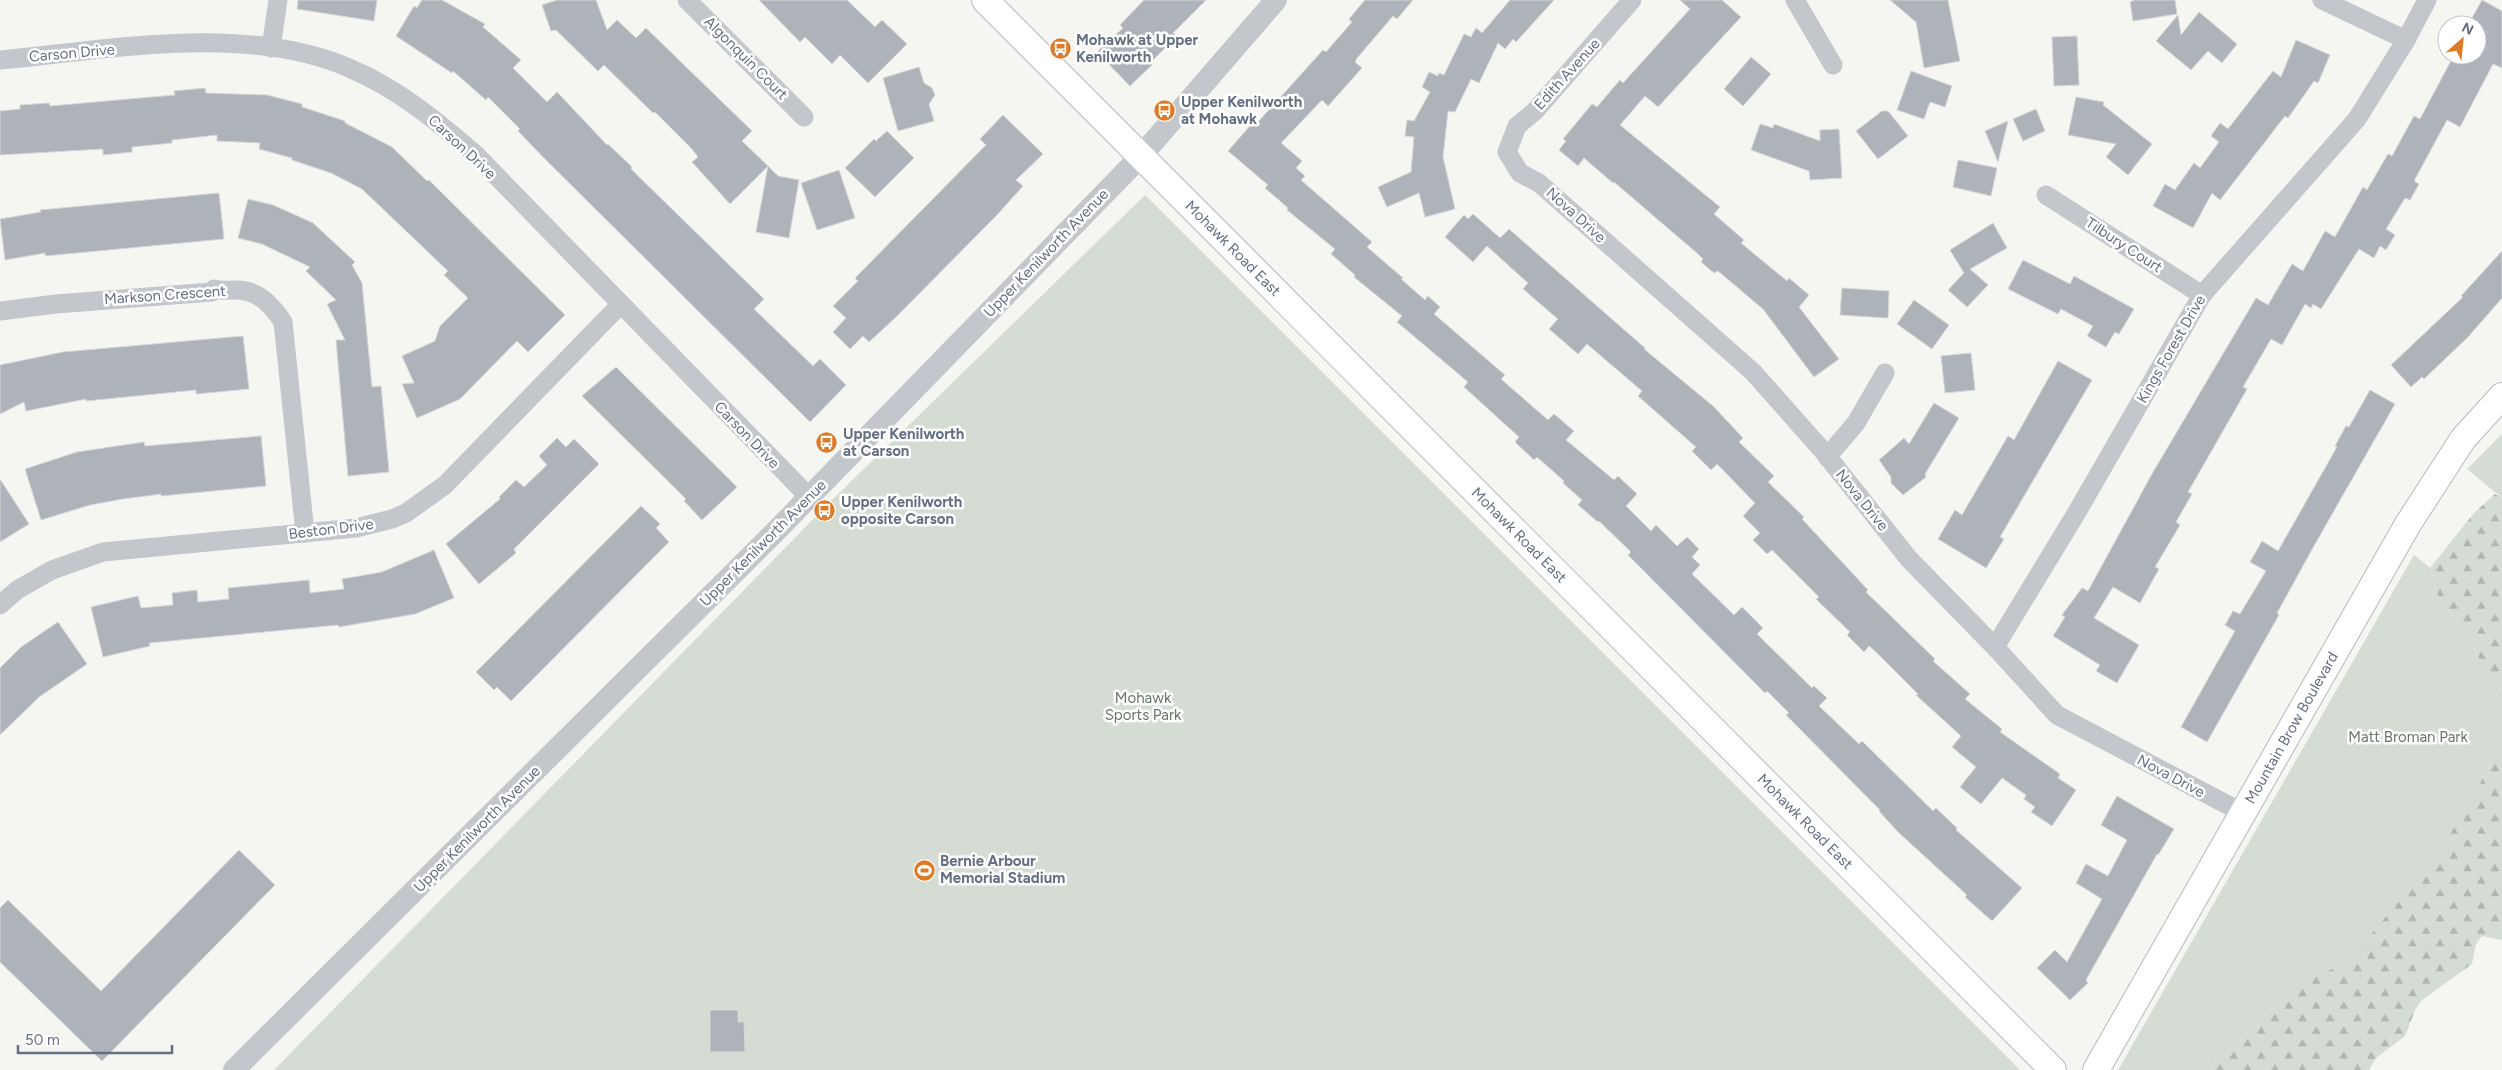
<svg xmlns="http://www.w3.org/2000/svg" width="2502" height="1070" viewBox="0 0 2502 1070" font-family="Figtree,sans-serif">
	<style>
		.forest { fill: url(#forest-firs) }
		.green { fill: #d5dcd3 }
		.building { fill: #aeb3ba; stroke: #d6d7d5 }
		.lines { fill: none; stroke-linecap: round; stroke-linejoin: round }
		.secondary-casing { stroke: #b6b8be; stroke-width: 28 }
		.minor { stroke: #c3c6ca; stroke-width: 19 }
		.tertiary { stroke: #c3c6ca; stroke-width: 22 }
		.secondary { stroke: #fff; stroke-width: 26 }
		.labels { text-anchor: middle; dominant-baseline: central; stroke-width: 5; stroke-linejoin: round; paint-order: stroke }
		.poi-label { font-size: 15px; font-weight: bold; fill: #656f82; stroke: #fff; text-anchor: start }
		.street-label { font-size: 15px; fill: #656f82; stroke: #fff }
		.park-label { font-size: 15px; fill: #647a64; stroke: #fff }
	</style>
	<defs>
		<pattern id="forest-firs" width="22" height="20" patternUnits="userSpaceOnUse" patternTransform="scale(1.25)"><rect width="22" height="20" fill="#d5dcd3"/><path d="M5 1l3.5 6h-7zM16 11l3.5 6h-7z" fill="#b0b7b1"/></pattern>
	</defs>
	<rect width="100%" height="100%" fill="#f5f5f2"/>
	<g class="forest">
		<polygon points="2495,494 2502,498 2502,702 2461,624 2438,597 2430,568 2474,513"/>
		<polygon points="2502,744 2502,940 2482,936 2476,944 2472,964 2422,1000 2415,1010 2405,1036 2376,1058 2369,1070 2211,1070 2221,1048 2285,989 2348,962 2481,781"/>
	</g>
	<g class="green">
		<polygon points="1145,195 2020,1070 274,1070 830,502"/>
		<polygon points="2502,434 2502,498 2467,469"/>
		<polygon points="2414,555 2430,568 2438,597 2461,624 2502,702 2502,744 2440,852 2348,962 2285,989 2221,1048 2211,1070 2118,1070"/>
	</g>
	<g class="building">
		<polygon points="298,0 377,0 374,21 297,9"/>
		<polygon points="422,0 442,0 485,24 483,27 521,60 513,68 547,102 557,92 607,145 608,144 632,167 631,169 764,299 754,309 813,366 820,359 846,385 810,422 543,157 518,131 520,129 488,97 486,100 453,71 452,73 396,36 414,6 417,8"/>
		<polygon points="557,0 596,0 607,30 617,20 636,38 646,28 752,131 742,141 768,166 730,204 692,162 698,157 692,149 655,112 653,113 604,65 598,71 556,30 551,31 542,5"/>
		<polygon points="759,0 847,0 875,27 882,20 907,44 868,83 840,55 832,64 805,37 800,42"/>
		<polygon points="1144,0 1206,0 1173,33 1177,36 1151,62 1153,64 1130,86 1097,52 1123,28 1120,25"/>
		<polygon points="1365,0 1413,0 1397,19 1393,16 1357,58 1355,62 1362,68 1328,106 1322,100 1281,143 1302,161 1296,168 1305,176 1301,180 1372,242 1367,247 1403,278 1401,279 1425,300 1428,296 1440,307 1434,314 1505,375 1501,379 1548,420 1554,414 1574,431 1566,440 1614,480 1618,476 1637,494 1626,506 1651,531 1656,525 1677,546 1687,537 1699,549 1692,557 1700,565 1692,574 1734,615 1742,607 1763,628 1757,634 1812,688 1814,686 1827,698 1819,706 1859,744 1862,741 1933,811 1936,808 1957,828 1956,830 2022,888 1992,921 1965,897 1967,895 1898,832 1879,811 1880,810 1786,715 1789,713 1767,691 1765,693 1628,555 1631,552 1599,521 1598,522 1578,505 1582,500 1563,483 1564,481 1537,457 1534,460 1515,442 1519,437 1464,387 1468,382 1397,322 1402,316 1354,277 1355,275 1331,254 1335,249 1287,210 1288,208 1265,188 1268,185 1228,151 1255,120 1258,122 1323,50 1326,52 1352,22 1349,19"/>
		<polygon points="1510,0 1554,0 1516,42 1513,39 1505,49 1498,43 1479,83 1471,79 1455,112 1448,111 1443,157 1455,209 1425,217 1419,193 1387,207 1378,187 1411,172 1414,137 1405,136 1407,120 1414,121 1430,92 1422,87 1429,72 1438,76 1439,73 1444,75 1464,34 1471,37 1476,28 1482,33"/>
		<polygon points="1680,0 1722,0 1741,17 1658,107 1645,96 1620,125 1720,207 1714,214 1744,240 1741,243 1787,281 1789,278 1809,295 1799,307 1839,359 1814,377 1763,309 1718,271 1714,273 1701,262 1703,259 1698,254 1614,182 1613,183 1584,158 1578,166 1559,150 1566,141 1563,139 1592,104 1597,107 1620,80 1623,83 1690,9"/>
		<polygon points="1890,0 1948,0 1960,61 1924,68 1916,22"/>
		<polygon points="2135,0 2175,0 2177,14 2133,21 2130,2"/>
		<polygon points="2482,0 2502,11 2502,68 2493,64 2460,127 2447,120 2414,181 2419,184 2410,200 2405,198 2386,229 2395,235 2386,250 2380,246 2374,258 2359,249 2321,309 2313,304 2311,308 2305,304 2282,345 2271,339 2243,387 2247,389 2188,492 2192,494 2176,522 2180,525 2155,567 2159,569 2140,603 2113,587 2094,618 2139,645 2117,683 2096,671 2100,665 2053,636 2065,617 2062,615 2082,588 2088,591 2152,474 2256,298 2268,305 2292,264 2303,271 2325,231 2335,237 2363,187 2367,190 2388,154 2392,156 2414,116 2420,119 2454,55 2477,55 2477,25 2468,25"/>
		<polygon points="2199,12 2237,44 2222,63 2208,51 2191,70 2156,41 2178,15 2181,35"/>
		<polygon points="2077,36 2079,85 2054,86 2052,37"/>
		<polygon points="2296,40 2330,55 2318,83 2314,81 2288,118 2285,116 2220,200 2212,193 2193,228 2153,206 2165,184 2175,190 2194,163 2200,168 2219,142 2211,136 2220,123 2228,129 2273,71 2281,77"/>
		<polygon points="1751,57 1771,74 1743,106 1724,89"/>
		<polygon points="919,67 924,83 932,88 935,95 929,104 934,121 898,131 883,78"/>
		<polygon points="1911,71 1952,86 1945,107 1930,102 1924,119 1897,110"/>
		<polygon points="205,88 206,93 267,95 302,104 302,107 345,121 345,123 392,147 427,181 429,180 565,315 528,352 517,341 460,399 417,418 402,384 414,383 402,356 435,341 440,326 468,298 444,275 448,271 362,189 331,173 292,160 292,158 259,149 260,143 217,141 217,135 172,140 172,143 132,147 132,152 103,155 103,149 0,155 0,111 20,109 20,105 49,103 50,106 129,99 175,95 174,91"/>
		<polygon points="2076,97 2104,102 2103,105 2152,144 2128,175 2106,157 2116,144 2068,135"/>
		<polygon points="2036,109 2045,131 2023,141 2013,119"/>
		<polygon points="1882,111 1888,111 1908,136 1878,159 1856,131"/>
		<polygon points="1003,115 1043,154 1016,180 1023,186 997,215 895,318 869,342 863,336 850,349 833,332 846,318 833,306 858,281 855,278 986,145 980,139"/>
		<polygon points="2008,121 1998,162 1985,131"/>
		<polygon points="1760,124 1773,128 1774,124 1820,141 1820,130 1839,129 1842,178 1810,180 1809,171 1751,150"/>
		<polygon points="887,131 914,158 875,197 845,168 874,139 876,141"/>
		<polygon points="1958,160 1997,168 1991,196 1953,187"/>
		<polygon points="768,166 778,176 799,180 789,238 756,232"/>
		<polygon points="839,170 855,218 817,230 801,183"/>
		<polygon points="219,193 224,239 45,256 45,253 5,260 0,219 41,212 40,210"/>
		<polygon points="248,199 273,205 313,223 355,262 352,265 362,283 372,387 381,386 389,472 348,476 336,340 345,340 327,304 336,300 306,271 310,267 262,244 238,238"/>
		<polygon points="1473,214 1500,238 1509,229 1645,348 1644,349 1713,406 1743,438 1739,442 1774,476 1768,482 1804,517 1802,519 1868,590 1866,592 1935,659 1933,661 1970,694 1965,699 2002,729 2000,732 2060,774 2058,778 2076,790 2052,826 2031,812 2035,807 2024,799 2026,795 2002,778 1981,804 1960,787 1976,767 1952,747 1961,736 1916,695 1918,694 1876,652 1869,646 1864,652 1847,635 1850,632 1816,599 1819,597 1772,550 1767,554 1753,540 1760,533 1743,516 1755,503 1717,464 1711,470 1692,451 1696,447 1638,396 1642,391 1587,344 1578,354 1549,329 1558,319 1523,289 1528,283 1487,246 1473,262 1445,237 1464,215 1468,219"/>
		<polygon points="1993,223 2007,248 1970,269 1988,285 1967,307 1948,290 1964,273 1950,250"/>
		<polygon points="2502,251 2502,298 2468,337 2424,379 2422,377 2411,387 2391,365 2463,297 2461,296"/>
		<polygon points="2023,260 2070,284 2074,276 2134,309 2119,334 2115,332 2106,347 2087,336 2093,326 2061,309 2058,314 2008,289"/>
		<polygon points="1842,288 1889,291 1888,318 1840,315"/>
		<polygon points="1914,300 1949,325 1932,349 1897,324"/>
		<polygon points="243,336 249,389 196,394 196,390 86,401 86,399 26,411 24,402 0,414 0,365 63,352"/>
		<polygon points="1971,353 1975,390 1945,393 1941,356"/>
		<polygon points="2058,361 2092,380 2000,537 2004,539 1986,568 1938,539 1955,510 1962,515 2008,436 2014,440"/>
		<polygon points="616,367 737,487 702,520 684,501 686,499 582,396"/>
		<polygon points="2370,390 2395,404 2315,544 2277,613 2279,615 2207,742 2181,727 2235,631 2225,625 2233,611 2240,614 2266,571 2250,562 2262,541 2278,551 2337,447 2335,446 2346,426 2349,427"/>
		<polygon points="1934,403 1959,418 1925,474 1926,477 1903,495 1891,483 1891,477 1879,460 1904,438 1909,444"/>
		<polygon points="261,436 266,486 161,496 161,494 123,499 90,505 41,520 25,469 77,452 144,442 145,446"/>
		<polygon points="557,438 566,447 574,439 599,464 514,549 516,553 479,584 446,544 500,499 499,497 516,480 524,487 547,465 539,456"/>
		<polygon points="0,479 29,524 0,542"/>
		<polygon points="641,506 660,524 656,528 669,542 511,701 497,687 494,690 476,672"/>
		<polygon points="434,550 454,598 415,614 339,627 338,625 149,643 150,646 103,657 91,607 138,596 141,608 173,605 172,593 197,590 198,602 229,599 228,588 309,580 310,593 344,589 342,579 382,572"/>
		<polygon points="58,622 87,664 39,697 0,735 0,668 21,647"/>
		<polygon points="2117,796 2174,829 2158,855 2157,854 2086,980 2088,983 2070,1000 2037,968 2055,950 2067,962 2102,899 2076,883 2086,864 2108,876 2127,840 2101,825"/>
		<polygon points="239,850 275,885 102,1061 0,962 0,908 8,900 101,991"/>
		<polygon points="710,1010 738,1010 738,1022 744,1022 745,1052 710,1052"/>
	</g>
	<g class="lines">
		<defs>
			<g id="secondary">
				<path id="s1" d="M985,0L2053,1070"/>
				<path id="s2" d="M2096,1070L2408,524L2463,439L2502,396"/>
			</g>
		</defs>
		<use href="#secondary" class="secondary-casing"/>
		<g class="minor">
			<polyline points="687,0 804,117"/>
			<polyline points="1632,0 1535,111 1517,126 1507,152 1520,173 1539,183 1753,372 1823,451 1909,559 1995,647 2057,715 2243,813"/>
			<polyline points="1795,0 1833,65"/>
			<polyline points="2322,0 2406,40"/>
			<polyline points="271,48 278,0"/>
			<path d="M0,60C108,50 246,23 349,68C397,88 437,121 476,155L809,497"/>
			<polyline points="2046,195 2202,295"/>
			<path d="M0,311L56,304L212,292L214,289C220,291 229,290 236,290C258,290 271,304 283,322L305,533"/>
			<polyline points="1827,457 1856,423 1885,373"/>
			<polyline points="0,605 17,590 52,570 103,552 356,528 392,519 406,513 445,485 620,305"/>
			<polyline points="1995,647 2077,512 2202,295 2357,119 2406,40 2427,0"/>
		</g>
		<polyline class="tertiary" points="234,1070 778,529 1142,155 1276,0"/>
		<use href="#secondary" class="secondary"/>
	</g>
	<defs>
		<symbol id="bus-disc" viewBox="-11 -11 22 22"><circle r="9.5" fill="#df7b28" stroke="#fff"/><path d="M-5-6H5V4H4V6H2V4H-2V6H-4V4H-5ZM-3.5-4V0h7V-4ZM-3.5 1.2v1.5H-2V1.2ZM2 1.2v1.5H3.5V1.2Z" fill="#fff"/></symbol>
		<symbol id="stadium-disc" viewBox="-11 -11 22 22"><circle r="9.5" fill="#df7b28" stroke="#fff"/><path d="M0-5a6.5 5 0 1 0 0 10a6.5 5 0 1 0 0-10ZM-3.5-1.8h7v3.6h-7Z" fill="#fff"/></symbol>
	</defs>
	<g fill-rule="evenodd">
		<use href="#bus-disc" x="1048" y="36" width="25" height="25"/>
		<use href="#bus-disc" x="1152" y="98" width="25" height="25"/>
		<use href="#bus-disc" x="814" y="430" width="25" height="25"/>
		<use href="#bus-disc" x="812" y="498" width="25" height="25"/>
		<use href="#stadium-disc" x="912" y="858" width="25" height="25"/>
	</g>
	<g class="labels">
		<g class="poi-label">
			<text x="1076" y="40">Mohawk at Upper<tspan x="1076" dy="17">Kenilworth</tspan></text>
			<text x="1181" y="102">Upper Kenilworth<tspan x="1181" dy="17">at Mohawk</tspan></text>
			<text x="843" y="434">Upper Kenilworth<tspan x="843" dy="17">at Carson</tspan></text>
			<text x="841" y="502">Upper Kenilworth<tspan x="841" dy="17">opposite Carson</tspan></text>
			<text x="940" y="861">Bernie Arbour<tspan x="940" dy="17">Memorial Stadium</tspan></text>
		</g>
		<g class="street-label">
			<text transform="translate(72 53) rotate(-5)">Carson Drive</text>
			<text transform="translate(746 58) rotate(45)">Algonquin Court</text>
			<text transform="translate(1567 74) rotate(-48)">Edith Avenue</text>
			<text transform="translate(462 147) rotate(43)">Carson Drive</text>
			<text transform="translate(1576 215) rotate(42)">Nova Drive</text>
			<text transform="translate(2124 245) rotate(33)">Tilbury Court</text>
			<text stroke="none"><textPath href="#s1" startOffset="351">Mohawk Road East</textPath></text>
			<text transform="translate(1046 253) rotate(-46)">Upper Kenilworth Avenue</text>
			<text transform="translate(165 295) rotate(-4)">Markson Crescent</text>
			<text transform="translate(2171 349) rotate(-60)">Kings Forest Drive</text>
			<text transform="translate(747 435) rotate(46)">Carson Drive</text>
			<text transform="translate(1862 500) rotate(51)">Nova Drive</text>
			<text transform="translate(331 529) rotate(-7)">Beston Drive</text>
			<text stroke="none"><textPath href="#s1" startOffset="756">Mohawk Road East</textPath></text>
			<text transform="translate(763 543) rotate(-45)">Upper Kenilworth Avenue</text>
			<text stroke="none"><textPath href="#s2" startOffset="394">Mountain Brow Boulevard</textPath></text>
			<text transform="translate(2171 776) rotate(28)">Nova Drive</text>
			<text stroke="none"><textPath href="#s1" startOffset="1161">Mohawk Road East</textPath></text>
			<text transform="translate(477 829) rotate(-45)">Upper Kenilworth Avenue</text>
		</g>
		<g class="park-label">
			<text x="1143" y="698">Mohawk<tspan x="1143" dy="17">Sports Park</tspan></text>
			<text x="2408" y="737">Matt Broman Park</text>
		</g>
	</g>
	<g transform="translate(2462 40) rotate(27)"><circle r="24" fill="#ffffff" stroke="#c1c5cd"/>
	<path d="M0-4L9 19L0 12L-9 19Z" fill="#df7b28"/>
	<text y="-8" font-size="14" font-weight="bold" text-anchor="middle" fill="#656f82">N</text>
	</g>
	<path d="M18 1045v8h154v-8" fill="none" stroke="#656f82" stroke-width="2.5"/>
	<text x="25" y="1045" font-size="15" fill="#656f82" stroke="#ffffff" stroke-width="4" paint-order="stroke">50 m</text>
</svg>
